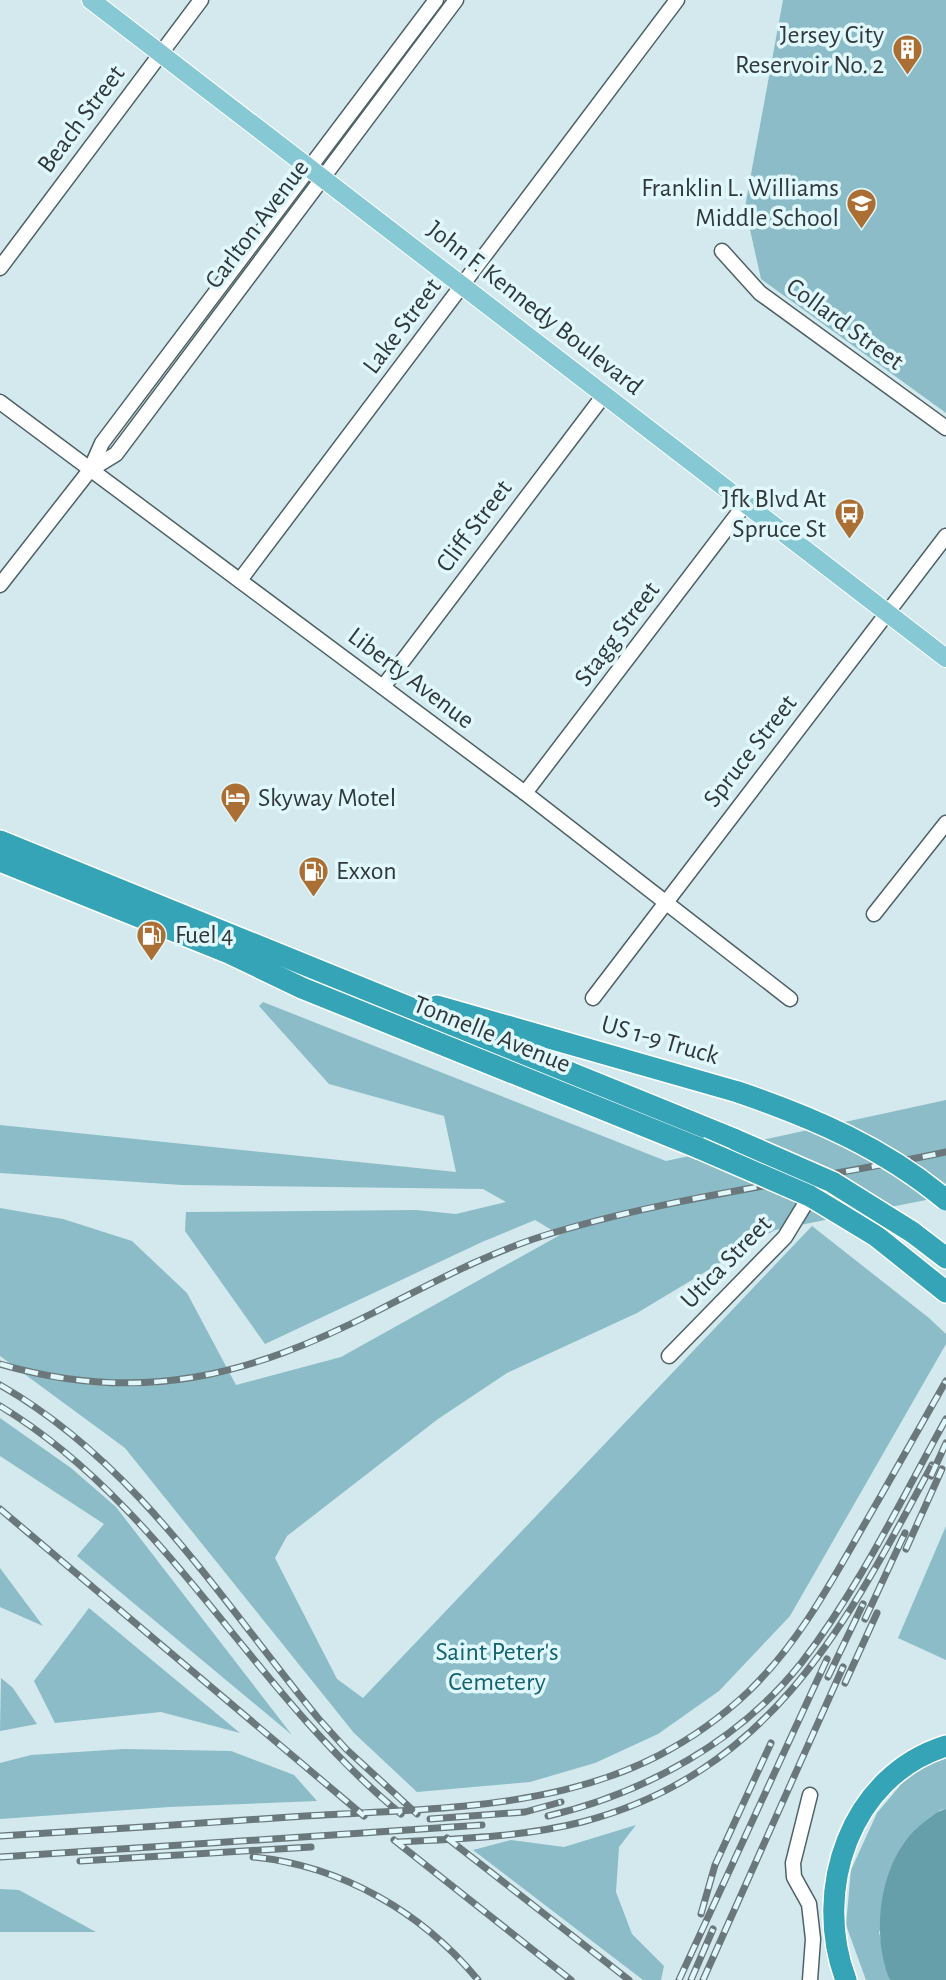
<svg xmlns="http://www.w3.org/2000/svg" width="946" height="1980" viewBox="0 0 946 1980" font-family="'Alegreya Sans',sans-serif">
	<style>
		.green { fill: #8bbcc7 }
		.water { fill: #669faa }
		.lines { fill: none; stroke-linecap: round; stroke-linejoin: round }
		.minor-casing { stroke: #4e6266; stroke-width: 17 }
		.major-casing { stroke: #fff; stroke-width: 20 }
		.highway-casing { stroke: #fff; stroke-width: 24 }
		.minor { stroke: #fff; stroke-width: 14 }
		.major { stroke: #86c8d4; stroke-width: 18 }
		.highway { stroke: #35a4b7; stroke-width: 21 }
		.rail-casing { stroke: #6b787b; stroke-width: 7 }
		.rail { stroke: #e0f7fb; stroke-width: 4.5; stroke-dasharray: 13; stroke-linecap: butt }
		.highway-bridge-casing { stroke: #fff; stroke-width: 24; stroke-linecap: butt }
		.highway-bridge { stroke: #35a4b7; stroke-width: 21 }
		.labels { text-anchor: middle; dominant-baseline: central; stroke-width: 7; stroke-linejoin: round; paint-order: stroke }
		.poi-label { font-size: 26px; fill: #30383a; stroke: #e0f7fb; text-anchor: end }
		.street-label { font-size: 26px; fill: #30383a; stroke: #e0f7fb }
		.park-label { font-size: 26px; fill: #156370; stroke: #e0f7fb }
	</style>
	<rect width="100%" height="100%" fill="#d3e9ee"/>
	<g class="green">
		<polygon points="783,0 946,0 946,413 761,279 745,207"/>
		<polygon points="263,1002 666,1161 946,1100 946,1196 775,1230 637,1313 507,1373 438,1419 287,1536 275,1558 337,1679 363,1698 812,1226 929,1318 946,1334 946,1344 790,1616 719,1691 658,1734 595,1763 530,1782 417,1792 354,1733 125,1448 0,1356 0,1208 63,1219 132,1241 187,1293 236,1385 341,1357 560,1235 535,1220 482,1242 265,1344 185,1231 186,1212 416,1210 456,1214 506,1202 483,1189 182,1185 0,1173 0,1125 456,1172 444,1116 329,1084 259,1006"/>
		<polygon points="0,1418 71,1468 116,1507 292,1735 77,1556 104,1524 0,1456"/>
		<polygon points="946,1526 946,1660 898,1638"/>
		<polygon points="0,1568 43,1626 0,1607"/>
		<polygon points="89,1608 240,1733 161,1712 55,1723 34,1681"/>
		<polygon points="1,1678 13,1688 37,1724 0,1731"/>
		<polygon points="124,1749 231,1751 294,1775 317,1801 169,1807 0,1819 0,1763 31,1755"/>
		<polygon points="946,1757 946,1809 940,1810 879,1932 890,1980 866,1980 846,1925 851,1870 877,1813 914,1769"/>
		<polygon points="636,1825 619,1847 616,1892 632,1934 664,1966 661,1980 643,1980 473,1850 511,1840 564,1847"/>
		<polygon points="0,1889 19,1890 96,1932 0,1932"/>
	</g>
	<path class="water" d="M946,1809V1980H890C870,1932 880,1856 923,1823C930,1818 937,1811 946,1809Z"/>
	<g class="lines">
		<defs>
			<g id="minor">
				<polyline points="722,251 760,293 946,428"/>
				<polyline points="0,268 201,0"/>
				<polyline points="0,402 525,793 790,999"/>
				<polyline points="90,470 116,454 456,0"/>
				<polyline points="240,580 677,0"/>
				<polyline points="0,585 90,470 102,443 436,0"/>
				<polyline points="383,687 604,395"/>
				<polyline points="525,793 746,503"/>
				<polyline points="874,914 946,823"/>
				<polyline points="593,998 946,536"/>
				<polyline points="669,1356 785,1237 810,1196"/>
				<polyline points="810,1795 793,1863 794,1877 809,1904 813,1939 810,1980"/>
			</g>
			<polyline id="major" points="91,0 946,658"/>
			<g id="highway">
				<polyline points="0,841 736,1140"/>
				<polyline points="0,861 229,953 302,988 699,1148"/>
				<polyline points="437,1006 738,1092"/>
				<polyline points="810,1196 876,1236 946,1292"/>
				<polyline points="912,1232 946,1258"/>
				<path d="M846,1980C812,1890 850,1776 946,1746"/>
			</g>
		</defs>
		<use href="#minor" class="minor-casing"/>
		<use href="#major" class="major-casing"/>
		<use href="#highway" class="highway-casing"/>
		<use href="#minor" class="minor"/>
		<use href="#major" class="major"/>
		<use href="#highway" class="highway"/>
		<defs>
			<g id="rail">
				<path d="M0,1364C142,1405 249,1376 377,1311C436,1281 493,1250 556,1232C683,1194 817,1180 946,1152"/>
				<path d="M0,1385C137,1463 220,1599 318,1718L346,1749L417,1814"/>
				<path d="M0,1406C167,1507 252,1692 401,1814"/>
				<polyline points="931,1476 946,1443"/>
				<polyline points="0,1509 364,1816"/>
				<polyline points="906,1549 942,1469"/>
				<polyline points="865,1619 905,1533"/>
				<polyline points="828,1677 863,1604"/>
				<polyline points="845,1683 877,1613"/>
				<path d="M548,1816C645,1793 740,1741 802,1662C859,1588 901,1500 946,1419"/>
				<polyline points="430,1819 525,1812 561,1802"/>
				<path d="M0,1836C102,1830 203,1823 305,1816C468,1806 621,1812 748,1692C796,1646 828,1588 860,1532C889,1482 917,1432 946,1381"/>
				<polyline points="447,1838 629,1980"/>
				<polyline points="394,1840 571,1980"/>
				<path d="M398,1842C459,1839 522,1837 582,1822C772,1772 846,1624 932,1465"/>
				<polyline points="0,1857 482,1825"/>
				<path d="M253,1857C342,1866 422,1912 478,1980"/>
				<polyline points="80,1861 311,1847"/>
				<polyline points="701,1914 715,1865 771,1743"/>
				<polyline points="679,1980 827,1659"/>
				<polyline points="691,1980 713,1929"/>
				<polyline points="703,1980 843,1667"/>
			</g>
		</defs>
		<use href="#rail" class="rail-casing"/>
		<use href="#rail" class="rail"/>
		<defs>
			<g id="highway-bridge">
				<path d="M738,1092C814,1118 884,1148 946,1200"/>
				<polyline points="736,1140 832,1182 912,1232"/>
				<polyline points="699,1148 810,1196"/>
			</g>
		</defs>
		<use href="#highway-bridge" class="highway-bridge-casing"/>
		<use href="#highway-bridge" class="highway-bridge"/>
	</g>
	<defs>
		<symbol id="building-pin" viewBox="-11 -11 22 30"><path d="M0 17L-7.5 6A9.5 9.5 0 1 1 7.5 6Z" fill="#ac6f33" stroke="#e0f7fb"/><path d="M-4-6H4V6H1V3H-1V6H-4ZM-2.5-4.3h1.7v1.8h-1.7ZM.8-4.3h1.7v1.8H.8ZM-2.5-1h1.7V.8h-1.7ZM.8-1h1.7V.8H.8Z" fill="#fff"/></symbol>
		<symbol id="school-pin" viewBox="-11 -11 22 30"><path d="M0 17L-7.5 6A9.5 9.5 0 1 1 7.5 6Z" fill="#ac6f33" stroke="#e0f7fb"/><path d="M0-5L7-2L0 1L-7-2ZM-4 1L0 2.5L4 1V4Q0 6-4 4Z" fill="#fff"/></symbol>
		<symbol id="bus-pin" viewBox="-11 -11 22 30"><path d="M0 17L-7.5 6A9.5 9.5 0 1 1 7.5 6Z" fill="#ac6f33" stroke="#e0f7fb"/><path d="M-5-6H5V4H4V6H2V4H-2V6H-4V4H-5ZM-3.5-4V0h7V-4ZM-3.5 1.2v1.5H-2V1.2ZM2 1.2v1.5H3.5V1.2Z" fill="#fff"/></symbol>
		<symbol id="hotel-pin" viewBox="-11 -11 22 30"><path d="M0 17L-7.5 6A9.5 9.5 0 1 1 7.5 6Z" fill="#ac6f33" stroke="#e0f7fb"/><path d="M-6-4.5h1.5V1H6V5H4.5V3h-9V5H-6ZM-4 0a1.8 1.8 0 1 1 3.6 0ZM.5 0V-2.5h3Q6-2.5 6 0Z" fill="#fff"/></symbol>
		<symbol id="fuel-pin" viewBox="-11 -11 22 30"><path d="M0 17L-7.5 6A9.5 9.5 0 1 1 7.5 6Z" fill="#ac6f33" stroke="#e0f7fb"/><path d="M-5.5-6h7V0h2V4h1.3V-2.5L3-4.5l.8-.8L6-3V5H2.5V1h-1V6h-7ZM-4.2-4.7v3.2H.2V-4.7Z" fill="#fff"/></symbol>
	</defs>
	<g fill-rule="evenodd">
		<use href="#building-pin" x="890" y="32" width="35" height="47"/>
		<use href="#school-pin" x="844" y="186" width="35" height="47"/>
		<use href="#bus-pin" x="832" y="496" width="35" height="47"/>
		<use href="#hotel-pin" x="218" y="780" width="35" height="47"/>
		<use href="#fuel-pin" x="296" y="854" width="35" height="47"/>
		<use href="#fuel-pin" x="134" y="918" width="35" height="47"/>
	</g>
	<g class="labels">
		<g class="poi-label">
			<text x="884" y="35">Jersey City<tspan x="884" dy="30">Reservoir No. 2</tspan></text>
			<text x="839" y="188">Franklin L. Williams<tspan x="839" dy="30">Middle School</tspan></text>
			<text x="826" y="499">Jfk Blvd At<tspan x="826" dy="30">Spruce St</tspan></text>
			<text x="258" y="798" text-anchor="start">Skyway Motel</text>
			<text x="336" y="871" text-anchor="start">Exxon</text>
			<text x="175" y="935" text-anchor="start">Fuel 4</text>
		</g>
		<g class="street-label">
			<text transform="translate(81 119) rotate(-53)">Beach Street</text>
			<text transform="translate(257 224) rotate(-53)">Carlton Avenue</text>
			<text transform="translate(535 308) rotate(38)">John F. Kennedy Boulevard</text>
			<text transform="translate(845 324) rotate(36)">Collard Street</text>
			<text transform="translate(402 326) rotate(-53)">Lake Street</text>
			<text transform="translate(474 526) rotate(-53)">Cliff Street</text>
			<text transform="translate(617 634) rotate(-53)">Stagg Street</text>
			<text transform="translate(411 678) rotate(37)">Liberty Avenue</text>
			<text transform="translate(750 751) rotate(-52)">Spruce Street</text>
			<text transform="translate(492 1034) rotate(22)">Tonnelle Avenue</text>
			<text transform="translate(660 1040) rotate(16)">US 1-9 Truck</text>
			<text transform="translate(726 1262) rotate(-46)">Utica Street</text>
		</g>
		<g class="park-label">
			<text x="497" y="1652">Saint Peter's<tspan x="497" dy="30">Cemetery</tspan></text>
		</g>
	</g>
</svg>
